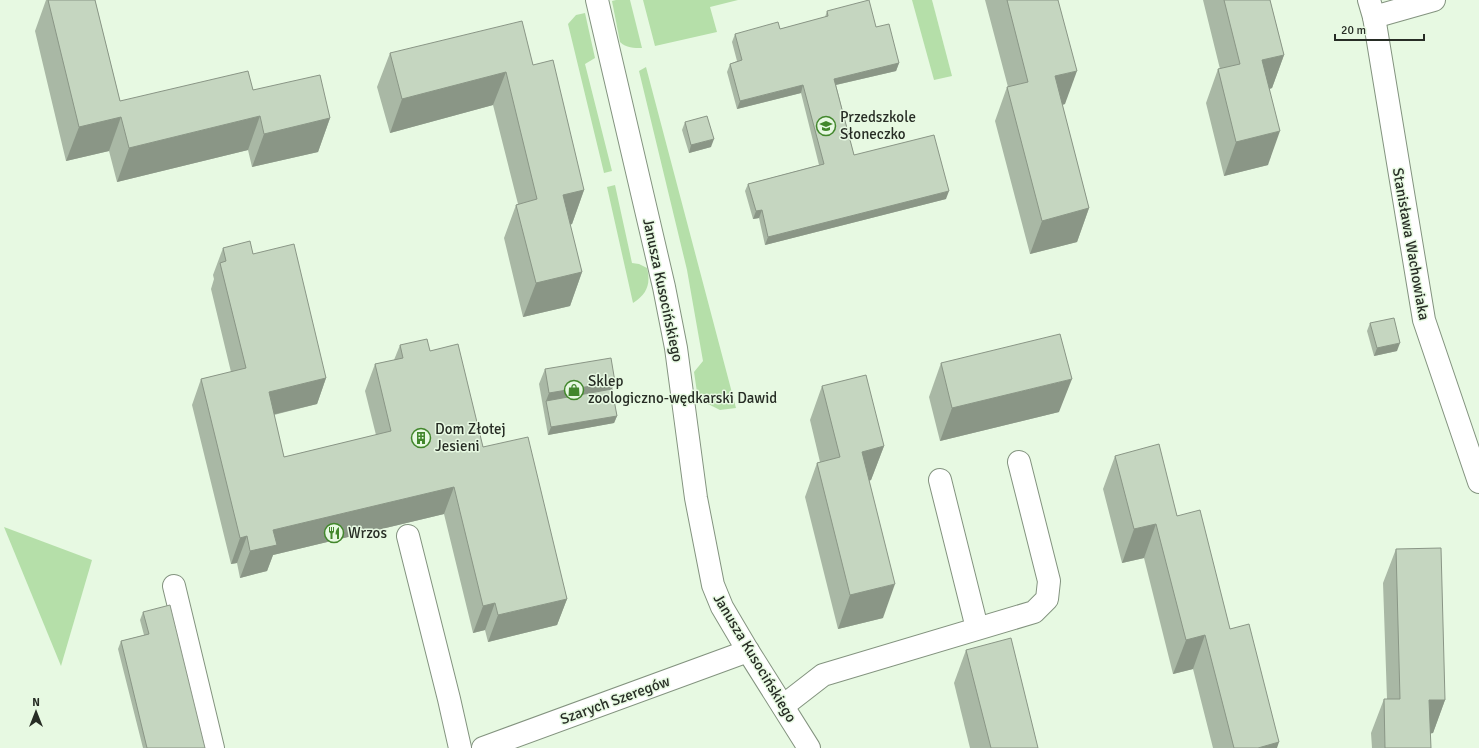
<svg xmlns="http://www.w3.org/2000/svg" width="1479" height="748" viewBox="0 0 1479 748" font-family="Signika,sans-serif">
	<style>
		.green { fill: #b5dfa9 }
		.lines { fill: none; stroke-linecap: round; stroke-linejoin: round }
		.minor-casing { stroke: #83937f; stroke-width: 24 }
		.minor { stroke: #fff; stroke-width: 22 }
		.wall { fill: #a9b8a5 }
		.shaded-wall { fill: #8a9686 }
		.building { fill: #c5d6c0; stroke: #8a9686 }
		.labels { text-anchor: middle; dominant-baseline: central; stroke-width: 3; stroke-linejoin: round; paint-order: stroke }
		.poi-label { font-size: 15px; fill: #272d25; stroke: #e7f9e2; text-anchor: start }
		.street-label { font-size: 15px; fill: #272d25; stroke: #e7f9e2 }
	</style>
	<rect width="100%" height="100%" fill="#e7f9e2"/>
	<g class="green">
		<path d="M616,0H630L642,48C634,48 626,48 620,42L612,1Z"/>
		<polygon points="643,0 738,0 710,7 717,32 655,46"/>
		<polygon points="912,0 932,0 952,76 934,80"/>
		<polygon points="585,13 595,58 585,64 612,171 604,173 568,24 576,15"/>
		<polygon points="646,67 736,408 720,410 698,399 694,372 703,361 687,270 639,71"/>
		<path d="M615,185L632,263L639,264L647,268C651,284 647,294 633,303L607,187Z"/>
		<polygon points="4,527 92,560 61,666"/>
	</g>
	<g class="lines">
		<defs>
			<g id="minor">
				<polyline points="597,0 664,287 676,348 696,498 713,585 722,607 748,651 809,748"/>
				<polyline points="1369,0 1374,17 1424,320 1479,482"/>
				<polyline points="1374,17 1434,0"/>
				<polyline points="940,480 977,628"/>
				<polyline points="408,536 449,699 460,748"/>
				<polyline points="174,586 213,748"/>
				<polyline points="783,706 823,675 1034,612 1047,599 1049,581 1019,462"/>
				<polyline points="483,748 748,651"/>
			</g>
		</defs>
		<use href="#minor" class="minor-casing"/>
		<use href="#minor" class="minor"/>
	</g>
	<g class="wall">
		<polygon points="46,0 95,0 120,101 253,90 330,118 318,152 252,167 248,150 117,182 109,151 66,161 35,31"/>
		<polygon points="985,0 1058,0 1065,104 1062,105 1089,208 1077,242 1030,254 995,121 1007,87 1008,87"/>
		<polygon points="1203,0 1270,0 1284,55 1272,88 1270,89 1268,165 1224,176 1206,103 1218,69 1220,69"/>
		<polygon points="827,11 876,27 899,63 896,71 836,85 854,155 946,199 765,245 759,218 753,219 745,191 748,184 819,165 801,93 737,109 727,72 730,64 737,61 732,42 735,34 780,29 825,17"/>
		<polygon points="390,53 533,65 584,190 572,224 570,225 582,272 570,306 523,317 504,238 516,205 518,204 493,105 390,133 377,87"/>
		<polygon points="685,122 711,147 689,153 682,130"/>
		<polygon points="223,248 253,254 326,378 317,404 274,415 284,457 376,435 365,391 375,364 394,360 400,345 430,351 567,599 557,625 488,642 485,630 473,633 444,514 273,555 267,571 240,578 237,563 231,564 192,405 201,379 231,372 211,289 214,279 213,275"/>
		<polygon points="1370,323 1397,351 1374,356 1367,331"/>
		<polygon points="941,363 1059,412 940,441 929,397"/>
		<polygon points="545,369 612,389 617,416 614,423 548,435 539,384"/>
		<polygon points="822,386 884,446 871,480 869,481 883,618 838,629 805,497 817,463 820,462 810,420"/>
		<polygon points="1115,456 1177,516 1230,629 1277,748 1213,748 1193,669 1173,674 1144,558 1122,563 1103,489"/>
		<polygon points="1396,549 1445,700 1433,733 1430,734 1431,748 1372,748 1371,733 1384,699 1387,699 1383,583"/>
		<polygon points="143,612 205,748 143,748 118,649 121,641 144,635 140,620"/>
		<polygon points="966,650 1038,748 970,748 954,683"/>
	</g>
	<g class="shaded-wall">
		<polygon points="1284,55 1272,88 1250,94 1262,60"/>
		<polygon points="899,63 896,71 831,86 834,79"/>
		<polygon points="1077,71 1065,104 1042,110 1055,76"/>
		<polygon points="506,72 493,105 390,133 402,99"/>
		<polygon points="803,85 801,93 737,109 740,101"/>
		<polygon points="260,116 248,150 117,182 129,148"/>
		<polygon points="121,117 109,151 66,161 79,127"/>
		<polygon points="330,118 318,152 252,167 264,134"/>
		<polygon points="1280,131 1268,165 1224,176 1236,142"/>
		<polygon points="714,139 711,147 689,153 691,145"/>
		<polygon points="584,190 572,224 551,229 563,195"/>
		<polygon points="949,191 946,199 765,245 768,237"/>
		<polygon points="1089,208 1077,242 1030,254 1042,221"/>
		<polygon points="762,210 759,218 753,219 756,211"/>
		<polygon points="582,272 570,306 523,317 536,283"/>
		<polygon points="1400,343 1397,351 1374,356 1377,348"/>
		<polygon points="326,378 317,404 259,418 269,392"/>
		<polygon points="1072,379 1059,412 940,441 952,408"/>
		<polygon points="615,382 609,397 546,401 549,393"/>
		<polygon points="617,416 614,423 548,435 551,427"/>
		<polygon points="884,446 871,480 850,485 862,452"/>
		<polygon points="454,487 444,514 273,555 267,571 240,578 250,551 273,530"/>
		<polygon points="1156,524 1144,558 1122,563 1134,529"/>
		<polygon points="247,536 237,563 231,564 240,538"/>
		<polygon points="895,584 883,618 838,629 850,595"/>
		<polygon points="567,599 557,625 488,642 498,615"/>
		<polygon points="495,603 485,630 473,633 483,606"/>
		<polygon points="1205,635 1193,669 1173,674 1186,640"/>
		<polygon points="1429,700 1445,700 1433,733 1417,734"/>
		<polygon points="1279,742 1277,748 1258,748"/>
	</g>
	<g class="building">
		<polygon points="48,0 95,0 120,101 248,71 253,90 320,75 330,118 264,134 260,116 129,148 121,117 79,127"/>
		<polygon points="869,0 876,27 889,24 899,63 834,79 854,155 934,135 949,191 768,237 762,210 756,211 748,184 824,164 803,85 740,101 730,64 742,60 735,34 778,22 780,29 828,16 827,11"/>
		<polygon points="1007,0 1058,0 1077,71 1055,76 1089,208 1042,221 1007,87 1028,82"/>
		<polygon points="1224,0 1270,0 1284,55 1262,60 1280,131 1236,142 1218,69 1240,64"/>
		<polygon points="522,21 533,65 553,60 584,190 563,195 582,272 536,283 516,205 537,199 506,72 402,99 390,53"/>
		<polygon points="707,116 714,139 691,145 685,122"/>
		<polygon points="250,241 253,254 294,244 326,378 269,392 284,457 391,431 375,364 403,358 400,345 427,339 430,351 458,344 483,447 528,437 567,599 498,615 495,603 483,606 454,487 273,530 277,545 250,551 247,536 240,538 201,379 246,368 220,263 226,261 223,248"/>
		<polygon points="1394,318 1400,343 1377,348 1370,323"/>
		<polygon points="1060,334 1072,379 952,408 941,363"/>
		<polygon points="611,358 615,382 549,393 545,369"/>
		<polygon points="866,375 884,446 862,452 895,584 850,595 817,463 840,457 822,386"/>
		<polygon points="612,389 617,416 551,427 546,401"/>
		<polygon points="1159,444 1177,516 1200,510 1230,629 1249,624 1279,742 1258,748 1234,748 1205,635 1186,640 1156,524 1134,529 1115,456"/>
		<polygon points="1441,548 1445,700 1429,700 1431,748 1385,748 1384,699 1400,699 1396,549"/>
		<polygon points="170,605 205,748 147,748 121,641 149,634 143,612"/>
		<polygon points="1011,638 1038,748 991,748 966,650"/>
	</g>
	<defs>
		<symbol id="school-ring" viewBox="-11 -11 22 22"><circle r="9.5" fill="#e7f9e2" stroke="#42872c" stroke-width="1.5"/><path d="M0-5L7-2L0 1L-7-2ZM-4 1L0 2.5L4 1V4Q0 6-4 4Z" fill="#42872c"/></symbol>
		<symbol id="shop-ring" viewBox="-11 -11 22 22"><circle r="9.5" fill="#e7f9e2" stroke="#42872c" stroke-width="1.5"/><path d="M-5-2.5h2.3a2.7 3.5 0 0 1 5.4 0H5L5.5 6h-11ZM-1.5-2.5h3a1.5 2.3 0 0 0-3 0Z" fill="#42872c"/></symbol>
		<symbol id="building-ring" viewBox="-11 -11 22 22"><circle r="9.5" fill="#e7f9e2" stroke="#42872c" stroke-width="1.5"/><path d="M-4-6H4V6H1V3H-1V6H-4ZM-2.5-4.3h1.7v1.8h-1.7ZM.8-4.3h1.7v1.8H.8ZM-2.5-1h1.7V.8h-1.7ZM.8-1h1.7V.8H.8Z" fill="#42872c"/></symbol>
		<symbol id="restaurant-ring" viewBox="-11 -11 22 22"><circle r="9.5" fill="#e7f9e2" stroke="#42872c" stroke-width="1.5"/><path d="M-5-6h1v4h1v-4h1v4h1v-4h1v5L-1.5 .5V6h-2V.5L-5-1ZM5-6V6H3V1.5H1.5Q1.5-4 5-6Z" fill="#42872c"/></symbol>
	</defs>
	<g fill-rule="evenodd">
		<use href="#school-ring" x="815" y="115" width="22" height="22"/>
		<use href="#shop-ring" x="563" y="379" width="22" height="22"/>
		<use href="#building-ring" x="410" y="427" width="22" height="22"/>
		<use href="#restaurant-ring" x="323" y="522" width="22" height="22"/>
	</g>
	<g class="labels">
		<g class="poi-label">
			<text x="840" y="117">Przedszkole<tspan x="840" dy="17">Słoneczko</tspan></text>
			<text x="588" y="381">Sklep<tspan x="588" dy="17">zoologiczno-wędkarski Dawid</tspan></text>
			<text x="435" y="429">Dom Złotej<tspan x="435" dy="17">Jesieni</tspan></text>
			<text x="348" y="533">Wrzos</text>
		</g>
		<g class="street-label">
			<text transform="translate(1411 244) rotate(80)">Stanisława Wachowiaka</text>
			<text transform="translate(663 290) rotate(78)">Janusza Kusocińskiego</text>
			<text transform="translate(755 658) rotate(59)">Janusza Kusocińskiego</text>
			<text transform="translate(615 700) rotate(-20)">Szarych Szeregów</text>
		</g>
	</g>
	<g transform="translate(36 712)" stroke="#e7f9e2" stroke-width="3" paint-order="stroke">
	<path d="M0-3L7 15L0 10L-7 15Z" fill="#272d25"/>
	<text y="-6" font-size="11" font-weight="bold" text-anchor="middle" fill="#272d25">N</text>
	</g>
	<path d="M1335 34v6h89v-6" fill="none" stroke="#272d25" stroke-width="2"/>
	<text x="1341" y="34" font-size="12" fill="#272d25" stroke="#e7f9e2" stroke-width="3" paint-order="stroke">20 m</text>
</svg>
